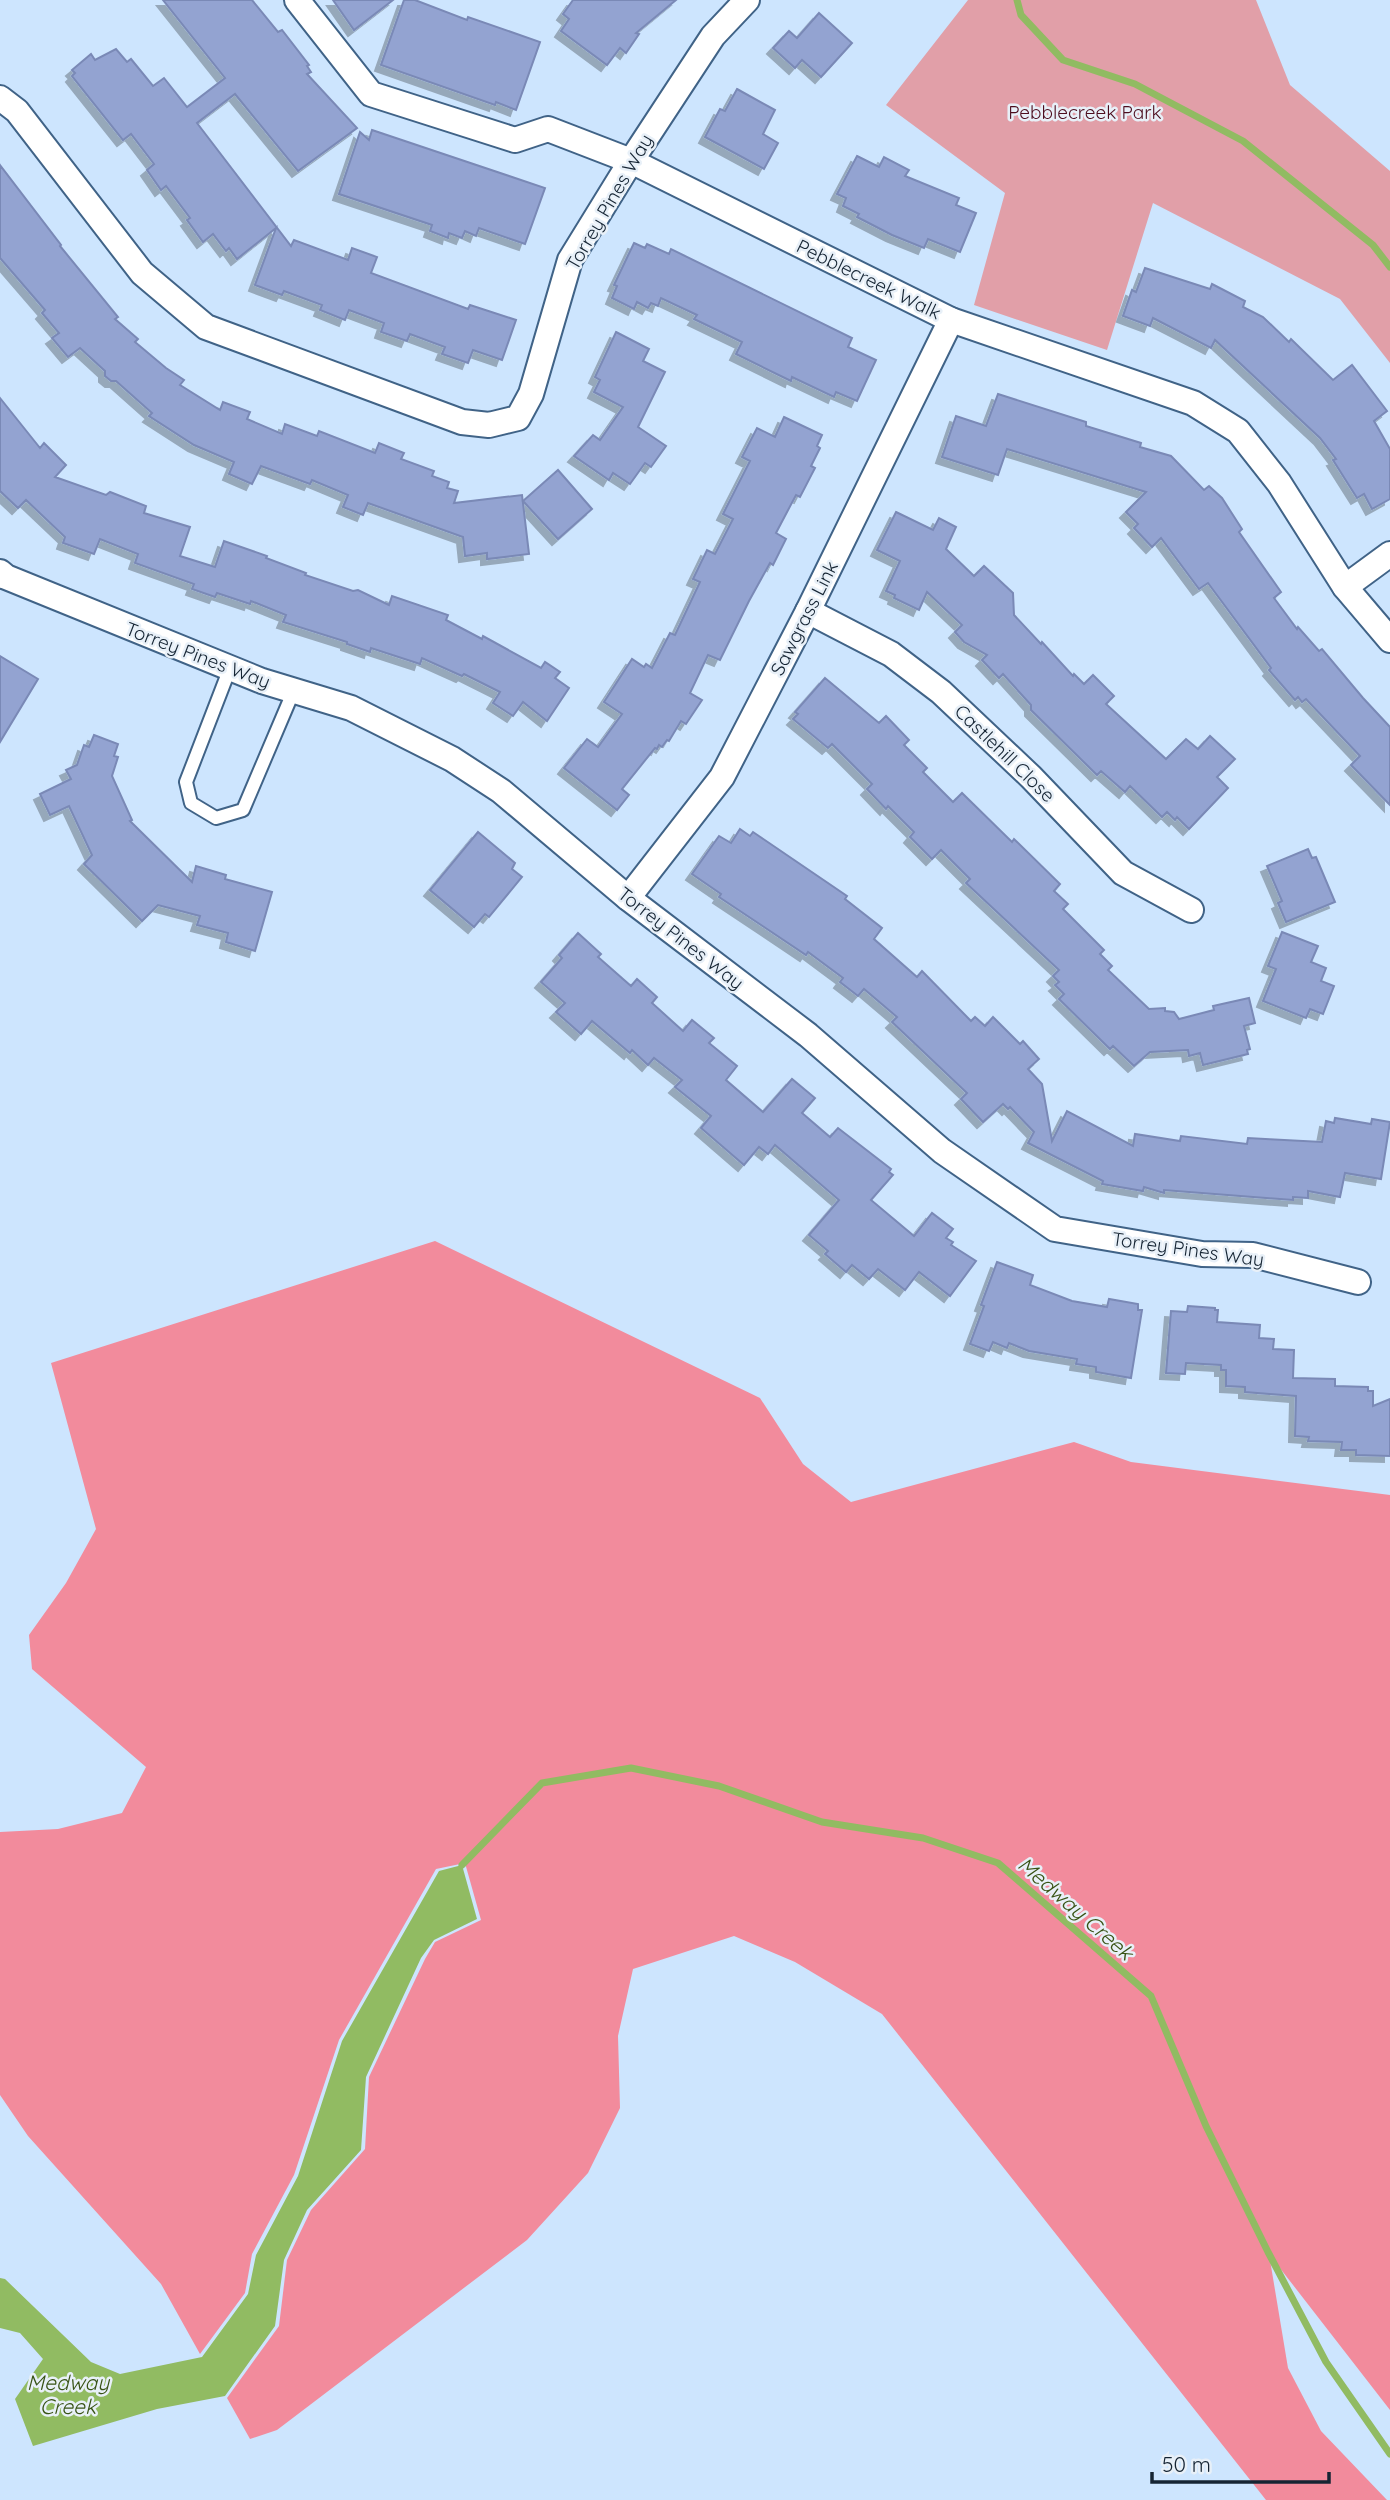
<svg xmlns="http://www.w3.org/2000/svg" width="1390" height="2500" viewBox="0 0 1390 2500" font-family="Quicksand,sans-serif">
	<style>
		.green { fill: #e19fa8 }
		.forest { fill: #f28b9c }
		.water { fill: #91bb62 }
		.lines { fill: none; stroke-linecap: round; stroke-linejoin: round }
		.stream { stroke: #91bb62; stroke-width: 7 }
		.building { fill: #93a3d1; stroke: #7a89b6; stroke-width: 2; filter: url(#shadow) }
		.lane-casing { stroke: #406387; stroke-width: 16 }
		.street-casing { stroke: #406387; stroke-width: 28 }
		.lane { stroke: #fff; stroke-width: 12 }
		.street { stroke: #fff; stroke-width: 24 }
		.labels { text-anchor: middle; dominant-baseline: central; stroke-width: 5; stroke-linejoin: round; paint-order: stroke }
		.park-label { font-size: 19px; fill: #4d0d1e; stroke: #e8f0f8 }
		.street-label { font-size: 19px; fill: #152433; stroke: #e8f0f8 }
		.water-label { font-size: 21px; font-style: italic; fill: #385315; stroke: #e8f0f8 }
	</style>
	<defs>
		<filter id="shadow"><feDropShadow dx="-6" dy="6" stdDeviation="0" flood-color="#0004"/></filter>
	</defs>
	<rect width="100%" height="100%" fill="#cde5fe"/>
	<polygon class="green" points="968,0 1256,0 1290,85 1390,171 1390,363 1340,299 1153,203 1107,350 974,305 1005,193 886,105"/>
	<polygon class="forest" points="435,1241 760,1398 803,1464 851,1502 1074,1442 1131,1462 1390,1495 1390,2410 1269,2254 1288,2368 1321,2431 1387,2500 1266,2500 882,2014 795,1962 734,1936 633,1969 618,2036 620,2108 588,2173 527,2240 277,2430 250,2439 227,2398 279,2326 287,2260 311,2210 365,2149 369,2077 425,1959 435,1942 481,1920 465,1863 436,1869 339,2040 294,2175 252,2254 245,2293 200,2354 161,2284 28,2136 0,2095 0,1832 58,1829 122,1813 146,1767 32,1669 29,1635 66,1583 96,1529 51,1363"/>
	<polygon class="water" points="462,1865 477,1919 434,1940 421,1958 366,2077 361,2150 307,2210 284,2260 275,2326 225,2396 157,2409 33,2446 15,2399 43,2359 20,2333 0,2328 0,2278 5,2279 91,2362 120,2374 202,2357 248,2294 256,2255 298,2176 342,2041 439,1871"/>
	<g class="lines">
		<g class="stream">
			<polyline points="1017,0 1021,15 1063,60 1135,84 1243,141 1373,245 1390,267"/>
			<polyline points="462,1865 542,1783 631,1768 719,1786 822,1822 923,1838 998,1863 1151,1996 1206,2126 1268,2252 1326,2362 1390,2454"/>
		</g>
	</g>
	<g class="building">
		<polygon points="163,0 252,0 278,32 282,30 309,65 307,66 311,72 307,74 357,128 298,171 235,94 197,123 291,246 294,240 348,260 352,248 377,257 371,273 468,309 470,305 516,320 502,360 473,350 468,363 442,354 445,347 410,334 407,341 381,332 384,323 349,310 345,320 320,310 322,305 284,291 282,295 255,285 276,228 237,259 229,248 226,251 213,234 203,242 187,220 190,218 166,186 161,190 147,170 154,164 131,134 123,140 72,76 75,73 72,70 91,54 95,60 116,49 127,62 131,59 153,86 164,78 187,107 225,78"/>
		<polygon points="333,0 393,0 354,30"/>
		<polygon points="404,0 415,0 467,20 468,17 540,42 516,110 496,102 495,105 381,65"/>
		<polygon points="573,0 676,0 636,33 639,34 626,53 620,48 607,65 561,31 569,19 563,14"/>
		<polygon points="819,13 852,43 821,77 802,60 795,68 773,48 789,31 797,38"/>
		<polygon points="737,89 775,110 763,134 778,143 764,169 705,137 720,109 725,111"/>
		<polygon points="372,130 545,188 525,244 479,228 476,236 465,231 462,238 449,233 448,238 430,231 432,225 339,194 360,132 369,140"/>
		<polygon points="857,156 879,167 884,157 909,170 905,176 959,198 956,205 976,213 960,252 928,239 924,248 892,235 857,217 859,214 843,206 846,198 837,194"/>
		<polygon points="0,165 61,245 60,246 118,317 115,319 138,339 135,342 166,368 184,380 180,385 220,410 223,402 250,412 247,419 282,434 285,424 317,436 319,431 375,453 379,443 404,453 401,459 434,471 432,476 449,482 447,488 458,491 454,503 522,495 529,554 487,559 487,553 465,556 463,537 368,503 363,515 343,507 348,495 312,480 310,484 261,466 252,484 229,474 234,462 194,445 149,416 152,413 116,381 111,381 105,376 105,371 80,348 68,357 52,338 59,333 42,313 45,310 0,258"/>
		<polygon points="634,243 645,248 647,244 669,254 671,249 852,338 848,347 876,360 857,401 836,392 834,397 792,377 791,381 736,354 742,342 694,319 697,315 661,298 658,306 651,303 648,308 637,302 634,309 612,298 617,286 614,285"/>
		<polygon points="1145,268 1210,289 1212,284 1245,301 1243,307 1263,317 1289,342 1291,339 1333,380 1352,365 1387,411 1374,421 1390,449 1390,499 1372,509 1364,494 1357,498 1333,460 1336,459 1320,438 1215,340 1211,348 1153,318 1150,326 1123,316 1132,290 1136,292"/>
		<polygon points="616,332 649,349 643,361 665,372 638,427 666,446 651,467 645,463 630,484 613,473 609,480 574,456 593,435 600,440 623,407 594,392 600,380 595,377"/>
		<polygon points="998,394 1086,422 1086,426 1141,443 1140,447 1171,456 1204,490 1209,486 1222,498 1242,529 1239,532 1281,592 1274,598 1297,629 1298,627 1319,651 1322,649 1363,698 1390,727 1390,805 1351,765 1360,756 1306,699 1302,702 1298,697 1295,700 1269,670 1271,668 1208,583 1199,589 1161,538 1152,547 1134,528 1138,524 1126,512 1146,492 1007,449 998,475 942,457 956,416 986,426"/>
		<polygon points="0,398 40,448 44,443 66,465 55,477 106,495 110,492 146,506 144,513 190,527 180,556 215,567 224,541 267,556 266,558 306,573 305,575 353,591 358,590 389,605 392,596 448,615 446,620 482,639 483,636 541,668 545,662 560,672 555,678 569,688 547,721 523,702 513,716 493,703 500,692 464,674 462,676 422,658 420,664 371,648 370,652 347,644 347,642 283,622 286,615 251,601 250,604 217,593 215,597 192,589 194,584 135,563 138,554 100,539 94,554 63,543 65,537 26,500 18,508 0,491"/>
		<polygon points="784,417 822,435 817,446 820,448 811,466 815,468 800,497 796,495 776,533 786,539 773,565 770,563 749,601 720,660 708,655 690,693 702,700 686,724 681,721 669,741 667,740 662,747 659,745 657,749 655,748 622,789 629,795 617,810 564,768 587,739 598,747 622,714 604,702 632,659 644,667 646,664 652,668 670,633 675,635 700,582 693,579 707,550 715,554 733,519 723,514 750,461 742,457 757,428 775,437"/>
		<polygon points="558,470 592,509 558,539 523,501"/>
		<polygon points="896,512 933,530 939,518 956,527 946,549 974,576 984,566 1013,593 1014,615 1041,644 1042,642 1073,676 1074,674 1084,684 1093,675 1114,696 1106,704 1166,759 1186,739 1198,749 1210,736 1235,759 1217,777 1228,788 1189,829 1177,817 1175,820 1167,812 1162,817 1130,786 1125,792 1101,771 1097,775 1031,710 1031,705 1003,674 999,678 982,660 987,655 964,642 955,632 962,625 927,592 919,610 894,598 895,595 886,591 900,561 877,550"/>
		<polygon points="0,656 38,679 0,742"/>
		<polygon points="825,678 879,723 886,716 909,740 904,745 927,768 923,772 953,802 962,793 1012,842 1014,839 1060,884 1054,891 1068,904 1063,909 1104,950 1100,954 1112,966 1108,970 1149,1009 1165,1008 1165,1011 1174,1012 1179,1019 1214,1010 1213,1006 1249,998 1255,1023 1244,1026 1250,1049 1247,1050 1248,1054 1203,1065 1200,1053 1189,1056 1188,1050 1150,1052 1134,1066 1113,1046 1110,1049 1059,999 1064,994 1055,985 1059,982 1053,976 1059,970 966,883 970,879 941,850 932,859 910,837 914,832 888,806 886,809 867,789 872,784 832,744 828,748 793,719 798,714 795,712"/>
		<polygon points="94,735 118,744 114,756 118,757 112,776 132,820 130,821 192,882 196,866 226,875 225,879 272,892 255,951 226,942 228,933 197,925 200,916 158,905 142,921 84,864 92,855 69,806 50,815 40,794 71,779 66,770 77,765 84,745 89,747"/>
		<polygon points="740,829 750,836 753,832 847,896 845,899 882,928 874,939 917,977 922,971 971,1021 975,1017 985,1026 993,1017 1020,1044 1023,1041 1039,1059 1028,1069 1042,1084 1052,1141 1067,1111 1133,1146 1135,1134 1180,1141 1181,1136 1247,1144 1248,1138 1322,1142 1326,1121 1334,1123 1335,1118 1371,1124 1372,1119 1390,1122 1381,1179 1345,1173 1340,1197 1308,1191 1308,1198 1293,1197 1293,1200 1164,1190 1164,1193 1144,1187 1143,1191 1102,1184 1103,1181 1028,1143 1034,1132 1010,1107 1008,1109 1003,1104 983,1122 961,1099 967,1093 892,1022 897,1017 864,989 858,996 840,982 843,978 808,952 806,955 719,897 721,894 692,874 719,836 731,843"/>
		<polygon points="478,832 515,863 512,869 522,877 489,917 485,914 474,927 430,890"/>
		<polygon points="1308,849 1312,858 1316,857 1335,902 1286,922 1278,903 1282,901 1267,866"/>
		<polygon points="1282,932 1318,946 1311,962 1326,968 1321,981 1334,986 1323,1014 1310,1009 1306,1018 1263,1001 1276,969 1268,966"/>
		<polygon points="578,933 601,954 598,957 631,986 637,979 657,997 652,1003 683,1031 692,1020 714,1038 709,1043 737,1066 726,1080 763,1112 792,1079 815,1098 802,1113 830,1137 838,1128 891,1169 889,1172 893,1175 871,1200 914,1236 932,1213 953,1229 946,1238 953,1242 951,1245 976,1261 950,1296 919,1272 905,1290 878,1269 869,1279 852,1265 846,1272 825,1254 828,1251 809,1235 839,1200 775,1145 768,1154 759,1147 744,1165 701,1128 711,1116 675,1087 682,1080 654,1058 648,1065 632,1050 630,1053 592,1021 581,1034 556,1012 565,1003 541,982 562,958 559,955"/>
		<polygon points="997,1262 1033,1275 1030,1285 1072,1301 1107,1307 1109,1299 1138,1304 1138,1310 1142,1310 1131,1378 1096,1372 1096,1367 1076,1364 1077,1359 1029,1351 1009,1343 1007,1348 993,1342 989,1351 970,1344 984,1306 981,1305"/>
		<polygon points="1188,1306 1215,1308 1215,1310 1218,1310 1217,1322 1260,1325 1259,1338 1274,1339 1273,1349 1294,1350 1293,1378 1335,1379 1335,1386 1368,1387 1368,1391 1373,1391 1373,1406 1390,1399 1390,1456 1356,1455 1356,1450 1341,1450 1342,1442 1308,1441 1309,1437 1295,1436 1296,1396 1245,1392 1245,1387 1226,1386 1226,1370 1221,1370 1221,1365 1186,1363 1185,1374 1166,1373 1171,1311 1187,1312"/>
	</g>
	<g class="lines">
		<defs>
			<polyline id="lane" points="230,668 186,782 191,803 216,818 243,810 294,690"/>
			<g id="street">
				<polyline points="297,0 371,94 515,140 548,129 631,161 951,320 1193,403 1238,431 1279,483 1345,587 1390,640"/>
				<polyline points="0,98 17,111 142,273 206,327 462,422 489,425 518,418 531,394 570,260 631,161 713,36 747,0"/>
				<polyline points="0,572 6,577 262,681 351,708 452,759 501,791 628,898 808,1035 942,1151 1055,1229 1202,1254 1253,1255 1358,1282"/>
				<polyline points="1345,587 1390,554"/>
				<polyline points="808,611 891,654 941,692 1031,777 1123,873 1191,910"/>
				<polyline points="628,898 722,777 808,611 951,320"/>
			</g>
		</defs>
		<use href="#lane" class="lane-casing"/>
		<use href="#street" class="street-casing"/>
		<use href="#lane" class="lane"/>
		<use href="#street" class="street"/>
	</g>
	<g class="labels">
		<g class="park-label">
			<text x="1085" y="112">Pebblecreek Park</text>
		</g>
		<g class="street-label">
			<text transform="translate(609 202) rotate(-60)">Torrey Pines Way</text>
			<text transform="translate(869 279) rotate(26)">Pebblecreek Walk</text>
			<text transform="translate(804 618) rotate(-63)">Sawgrass Link</text>
			<text transform="translate(198 655) rotate(21)">Torrey Pines Way</text>
			<text transform="translate(1005 753) rotate(44)">Castlehill Close</text>
			<text transform="translate(681 938) rotate(38)">Torrey Pines Way</text>
			<text transform="translate(1188 1249) rotate(8)">Torrey Pines Way</text>
		</g>
		<g class="water-label">
			<text transform="translate(1076 1908) rotate(41)">Medway Creek</text>
			<text x="68" y="2382">Medway<tspan x="68" dy="24">Creek</tspan></text>
		</g>
	</g>
	<path d="M1152 2472v10h177v-10" fill="none" stroke="#152433" stroke-width="3.5"/>
	<text x="1162" y="2472" font-size="21" fill="#152433" stroke="#e8f0f8" stroke-width="5" paint-order="stroke">50 m</text>
</svg>
